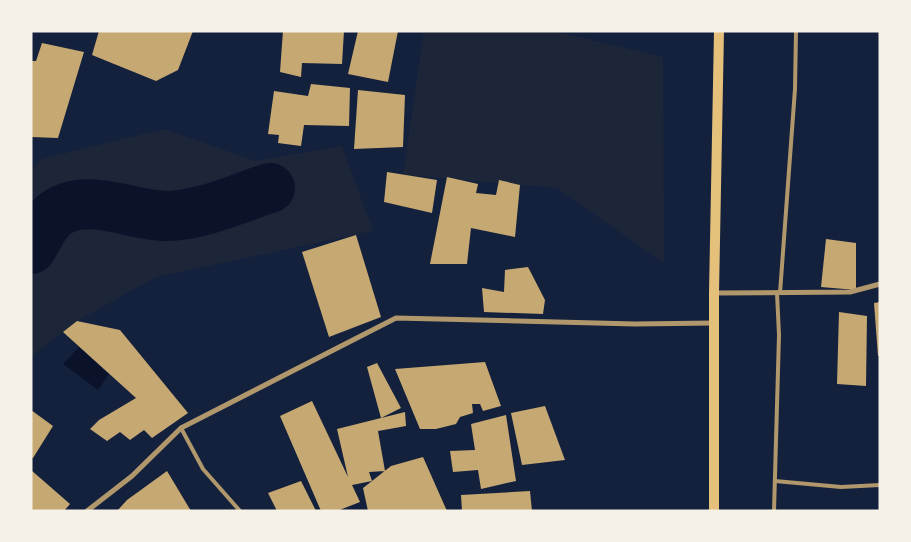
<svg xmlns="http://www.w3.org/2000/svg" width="911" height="542" viewBox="0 0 911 542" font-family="Jost,sans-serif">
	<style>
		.green { fill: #1d2539 }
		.water { fill: #0b132b }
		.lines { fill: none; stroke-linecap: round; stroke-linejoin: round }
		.river { stroke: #0b132b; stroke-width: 50 }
		.building { fill: #c6a872 }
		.service { stroke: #b1986c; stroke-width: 4 }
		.minor { stroke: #b1986c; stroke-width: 5 }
		.secondary { stroke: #e5c07b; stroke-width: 10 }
	</style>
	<rect width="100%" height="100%" fill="#14213d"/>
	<g class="green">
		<polygon points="424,31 561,31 561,33 663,57 664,263 557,188 403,175"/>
		<polygon points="165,129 255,161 342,146 373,231 156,277 77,321 31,357 31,171 41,159"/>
	</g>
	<polygon class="water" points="79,347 109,374 98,390 63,364"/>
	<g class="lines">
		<path class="river" d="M31,249C38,238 45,222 55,214C88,191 131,216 167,216C199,216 239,198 270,188"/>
	</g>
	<g class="building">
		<polygon points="99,31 193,31 178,70 156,81 92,55"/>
		<polygon points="283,31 344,31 342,64 302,63 301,77 280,72"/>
		<polygon points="358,31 398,31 388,82 348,74"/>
		<polygon points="42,43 84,52 58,138 31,137 31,61 36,61"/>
		<polygon points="311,84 350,88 349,126 304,125 301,146 278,143 279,135 268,134 274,91 308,96"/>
		<polygon points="358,90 405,95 403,147 354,149"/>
		<polygon points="387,172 437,180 432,213 384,202"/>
		<polygon points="447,177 478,184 476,193 496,195 499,180 520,185 515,237 471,228 467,264 430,264"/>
		<polygon points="356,235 381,317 329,337 302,252"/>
		<polygon points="826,239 856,243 856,290 821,287"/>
		<polygon points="528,267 545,300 543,314 484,312 482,288 504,292 505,270"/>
		<polygon points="880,302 880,356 878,356 874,303"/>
		<polygon points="839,312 867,316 866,386 837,384"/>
		<polygon points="77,321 120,330 188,413 152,438 144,430 130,440 120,432 107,441 90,429 99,420 136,398 63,332"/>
		<polygon points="485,362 501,406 483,411 480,404 472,404 473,413 460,417 456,424 436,429 420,429 395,369"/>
		<polygon points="377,363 401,408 381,418 405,412 406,426 378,431 385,471 369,472 372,481 391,466 423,457 447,511 368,511 363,488 372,481 352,485 360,502 337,511 321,511 280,416 312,401 348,477 337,429 381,418 367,367"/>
		<polygon points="545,406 565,460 522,465 511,413"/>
		<polygon points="31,410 53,426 33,458 31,457"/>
		<polygon points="506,415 516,481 481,489 478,470 453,472 450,451 475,450 471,424"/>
		<polygon points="31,470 70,504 64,511 31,511"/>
		<polygon points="167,471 191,511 117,511 127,500"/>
		<polygon points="301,481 316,511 277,511 268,493"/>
		<polygon points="530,491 532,511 462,511 461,495"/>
	</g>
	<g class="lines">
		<g class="service">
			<polyline points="780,293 795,89 796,31"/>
			<polyline points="181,428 203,469 240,511"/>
			<polyline points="775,481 841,487 880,485"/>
			<polyline points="774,511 779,335 777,293"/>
		</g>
		<g class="minor">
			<polyline points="714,293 850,292 880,284"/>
			<polyline points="87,511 132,476 181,428 396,318 635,324 714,323"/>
		</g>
		<polyline class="secondary" points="714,511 714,293 719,31"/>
	</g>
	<rect width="911" height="542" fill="none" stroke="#f6f1e7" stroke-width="65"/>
</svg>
